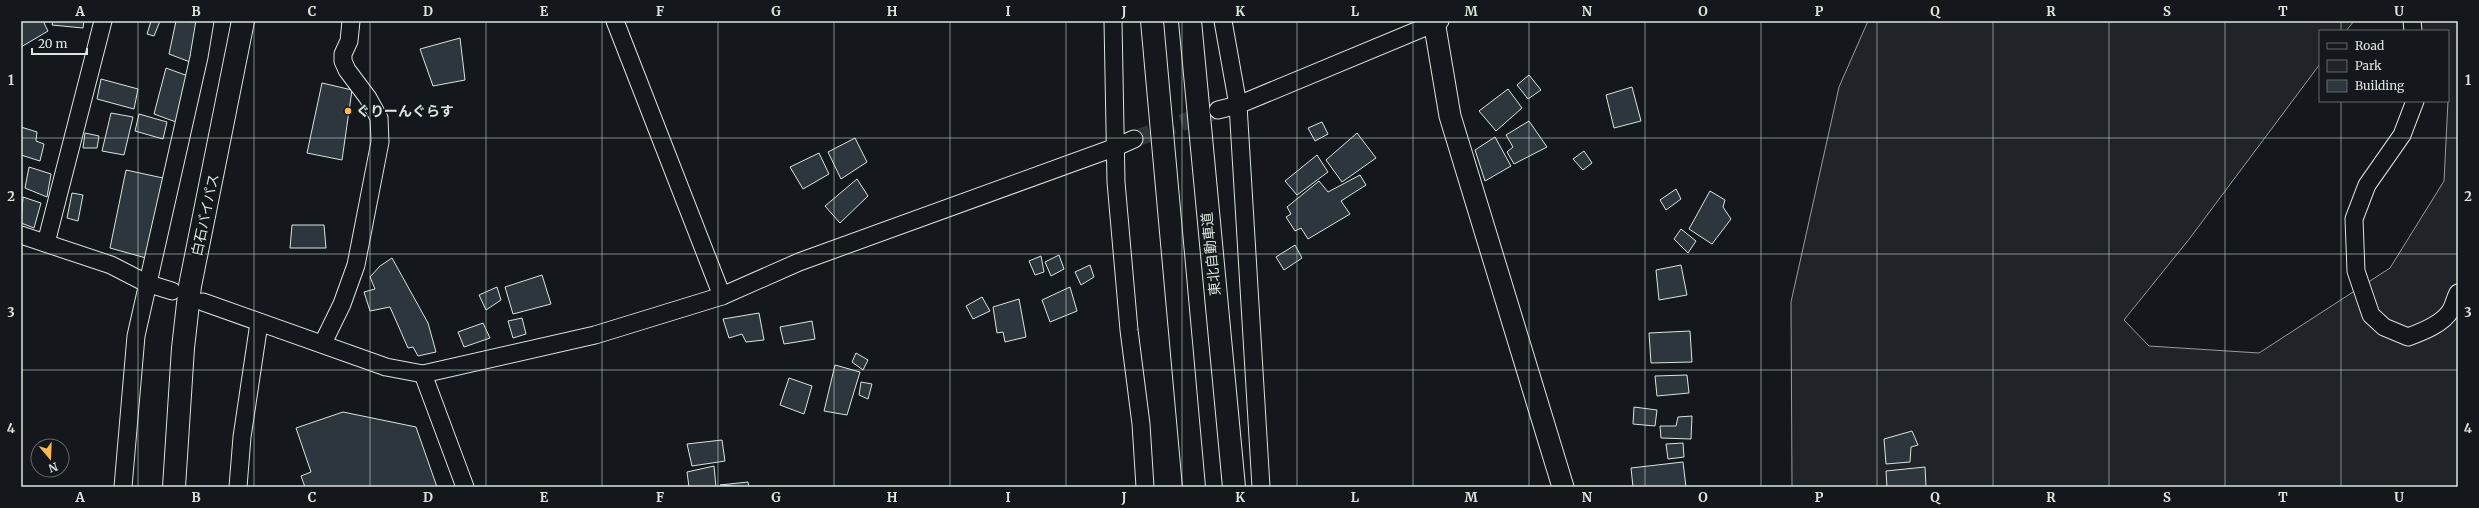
<svg xmlns="http://www.w3.org/2000/svg" width="2479" height="508" viewBox="0 0 2479 508" font-family="Merriweather,'Noto Sans JP',serif">
	<style>
		.green { fill: #202428; stroke: #939e99 }
		.building { fill: #2c363c; stroke: #d8e6dc }
		.lines { fill: none; stroke-linecap: round; stroke-linejoin: round }
		.minor-tunnel { stroke: #313739; stroke-width: 17; stroke-dasharray: 17 8; stroke-linecap: butt }
		.minor-casing { stroke: #d8e6dc; stroke-width: 19 }
		.tertiary-casing { stroke: #d8e6dc; stroke-width: 23 }
		.trunk-casing { stroke: #d8e6dc; stroke-width: 24 }
		.motorway-casing { stroke: #d8e6dc; stroke-width: 24 }
		.minor { stroke: #14181c; stroke-width: 17 }
		.tertiary { stroke: #14181c; stroke-width: 21 }
		.trunk { stroke: #14181c; stroke-width: 22 }
		.motorway { stroke: #14181c; stroke-width: 22 }
		.grid { fill: none; stroke: #d8e6dc; stroke-width: 1; stroke-opacity: 0.55 }
		.poi-dot { fill: #ffb74d; stroke: #14181c; stroke-width: 1.5 }
		.labels { text-anchor: middle; dominant-baseline: central; stroke-width: 3; stroke-linejoin: round; paint-order: stroke }
		.poi-label { font-size: 14px; font-weight: bold; fill: #d8e6dc; stroke: #14181c; text-anchor: start }
		.street-label { font-size: 14px; fill: #d8e6dc; stroke: #14181c }
		.neatline { fill: none; stroke: #d8e6dc; stroke-width: 1.5 }
		.grid-label { font-size: 13px; text-anchor: middle; font-weight: bold; fill: #d8e6dc }
	</style>
	<rect width="100%" height="100%" fill="#14181c"/>
	<polygon class="green" points="1868,21 2354,21 2346,31 2320,31 2320,64 2190,238 2124,320 2149,346 2259,353 2390,268 2444,181 2448,101 2448,31 2420,31 2414,21 2458,21 2458,487 1792,487 1791,302 1839,87"/>
	<g class="building">
		<polygon points="21,21 43,21 48,31 21,47"/>
		<polygon points="53,21 84,21 83,28 52,25"/>
		<polygon points="151,21 160,21 154,36 147,34"/>
		<polygon points="176,21 198,22 190,62 169,54"/>
		<polygon points="460,38 465,80 433,86 420,49"/>
		<polygon points="166,68 188,76 176,122 154,114"/>
		<polygon points="1529,75 1541,90 1528,99 1517,85"/>
		<polygon points="101,79 138,89 134,109 97,99"/>
		<polygon points="322,83 352,90 342,160 307,153"/>
		<polygon points="1632,87 1641,121 1614,128 1606,95"/>
		<polygon points="1508,89 1522,108 1496,131 1479,111"/>
		<polygon points="111,113 133,117 124,155 102,151"/>
		<polygon points="139,114 167,122 163,139 135,131"/>
		<polygon points="1529,121 1547,147 1514,164 1507,152 1513,147 1506,135"/>
		<polygon points="1322,122 1328,134 1315,141 1308,128"/>
		<polygon points="21,127 37,132 36,141 44,144 40,161 21,155"/>
		<polygon points="85,133 99,136 97,148 83,148"/>
		<polygon points="1357,133 1376,158 1342,182 1326,160"/>
		<polygon points="1495,137 1511,166 1485,181 1475,150"/>
		<polygon points="855,138 867,162 841,179 828,152"/>
		<polygon points="1584,151 1592,163 1583,170 1573,159"/>
		<polygon points="819,153 829,174 803,189 790,167"/>
		<polygon points="1317,155 1328,172 1297,195 1285,181"/>
		<polygon points="29,167 51,174 47,197 25,188"/>
		<polygon points="126,170 163,178 146,258 110,248"/>
		<polygon points="1360,175 1366,185 1341,201 1350,214 1308,239 1301,228 1295,231 1286,217 1291,214 1287,207 1319,181 1328,192"/>
		<polygon points="857,179 868,196 840,223 825,206"/>
		<polygon points="1676,189 1681,199 1666,210 1660,200"/>
		<polygon points="1710,191 1725,200 1723,207 1731,219 1712,244 1689,229"/>
		<polygon points="72,193 83,195 78,221 67,218"/>
		<polygon points="23,197 41,203 34,228 21,223"/>
		<polygon points="292,225 324,225 326,248 290,248"/>
		<polygon points="1681,229 1696,241 1688,253 1674,239"/>
		<polygon points="1295,245 1302,258 1284,270 1276,257"/>
		<polygon points="1059,255 1064,269 1051,276 1045,262"/>
		<polygon points="1041,256 1044,272 1035,275 1029,261"/>
		<polygon points="392,258 428,323 436,352 418,356 413,347 408,348 390,307 370,311 364,292 375,289 370,277 380,266"/>
		<polygon points="1090,265 1094,277 1081,285 1075,272"/>
		<polygon points="1681,265 1687,295 1659,300 1656,270"/>
		<polygon points="542,275 551,304 513,314 505,287"/>
		<polygon points="497,287 501,300 486,310 479,295"/>
		<polygon points="1070,287 1077,311 1050,322 1042,300"/>
		<polygon points="982,297 990,311 973,319 966,306"/>
		<polygon points="1019,299 1026,337 1005,342 1003,332 997,333 993,307"/>
		<polygon points="759,313 764,340 746,342 742,334 729,338 723,319"/>
		<polygon points="522,318 526,334 513,338 508,321"/>
		<polygon points="812,321 815,339 784,344 780,327"/>
		<polygon points="483,323 490,338 464,347 458,332"/>
		<polygon points="1690,331 1692,362 1651,363 1649,333"/>
		<polygon points="856,353 868,360 863,370 852,362"/>
		<polygon points="835,365 860,372 847,415 824,411"/>
		<polygon points="1687,375 1689,393 1657,396 1655,376"/>
		<polygon points="789,378 812,386 804,414 780,405"/>
		<polygon points="861,382 872,384 868,399 859,395"/>
		<polygon points="1634,407 1657,410 1655,426 1633,424"/>
		<polygon points="343,412 416,427 437,487 305,487 301,476 311,472 296,428"/>
		<polygon points="1692,416 1691,439 1661,438 1660,426 1676,426 1678,417"/>
		<polygon points="1912,431 1918,445 1911,447 1910,462 1886,464 1884,439"/>
		<polygon points="722,440 725,461 692,466 687,444"/>
		<polygon points="1683,443 1684,457 1668,459 1666,444"/>
		<polygon points="1683,462 1686,487 1633,487 1631,468"/>
		<polygon points="714,466 716,487 689,487 687,472"/>
		<polygon points="1925,467 1926,487 1887,487 1886,471"/>
		<polygon points="748,482 749,487 720,485"/>
	</g>
	<g class="lines">
		<polyline class="minor-tunnel" points="1134,139 1218,110"/>
		<defs>
			<g id="minor">
				<polyline points="615,21 722,296"/>
				<polyline points="1113,21 1116,182 1129,330 1141,424 1145,487"/>
				<polyline points="1223,21 1238,105 1261,487"/>
				<polyline points="2412,21 2413,31"/>
				<path d="M2415,101L2402,135L2367,185L2354,219L2356,271L2371,315L2384,327L2408,337C2422,332 2443,324 2451,310C2454,305 2455,298 2458,293"/>
				<polyline points="1218,110 1238,105 1440,21"/>
				<polyline points="21,235 111,265 146,283 172,291"/>
				<polyline points="46,243 103,21"/>
				<polyline points="203,302 386,367 423,374 595,335 722,296 799,262 1116,147 1134,139"/>
				<polyline points="323,343 342,304 356,265 380,142 379,118 368,98 347,70 343,61 343,54 349,41 351,21"/>
				<polyline points="423,374 465,487"/>
				<polyline points="123,487 136,336 199,57 205,21"/>
				<polyline points="238,487 242,437 259,323"/>
			</g>
			<polyline id="tertiary" points="1434,21 1450,116 1563,487"/>
			<polyline id="trunk" points="174,487 183,348 190,286 243,21"/>
			<g id="motorway">
				<polyline points="1152,21 1194,487"/>
				<polyline points="1190,21 1234,487"/>
			</g>
		</defs>
		<use href="#minor" class="minor-casing"/>
		<use href="#tertiary" class="tertiary-casing"/>
		<use href="#trunk" class="trunk-casing"/>
		<use href="#motorway" class="motorway-casing"/>
		<use href="#minor" class="minor"/>
		<use href="#tertiary" class="tertiary"/>
		<use href="#trunk" class="trunk"/>
		<use href="#motorway" class="motorway"/>
	</g>
	<path class="grid" d="M138,21V487M254,21V487M370,21V487M486,21V487M602,21V487M718,21V487M834,21V487M950,21V487M1066,21V487M1182,21V487M1297,21V487M1413,21V487M1529,21V487M1645,21V487M1761,21V487M1877,21V487M1993,21V487M2109,21V487M2225,21V487M2341,21V31M2341,101V487M21,138H2458M21,254H2458M21,370H2458"/>
	<circle class="poi-dot" cx="348" cy="111" r="4"/>
	<g class="labels">
		<g class="poi-label">
			<text x="356" y="111">ぐりーんぐらす</text>
		</g>
		<g class="street-label">
			<text transform="translate(205 215) rotate(-78)">白石バイパス</text>
			<text transform="translate(1211 254) rotate(-96)">東北自動車道</text>
		</g>
	</g>
	<rect width="2479" height="508" fill="none" stroke="#14181c" stroke-width="44"/>
	<rect x="2319" y="30" width="130" height="72" fill="#14181c" stroke="#626a69"/>
	<rect x="2327" y="43" width="20" height="6" fill="#14181c" stroke="#626a69"/>
	<text x="2355" y="50" font-size="12" fill="#d8e6dc">Road</text>
	<rect x="2327" y="60" width="20" height="12" fill="#202428" stroke="#626a69"/>
	<text x="2355" y="70" font-size="12" fill="#d8e6dc">Park</text>
	<rect x="2327" y="80" width="20" height="12" fill="#2c363c" stroke="#626a69"/>
	<text x="2355" y="90" font-size="12" fill="#d8e6dc">Building</text>
	<g transform="translate(50 458) rotate(161)"><circle r="19" fill="#14181c" stroke="#626a69"/>
	<path d="M0-3L7 15L0 10L-7 15Z" fill="#ffb74d"/>
	<text y="-6" font-size="11" font-weight="bold" text-anchor="middle" fill="#d8e6dc">N</text>
	</g>
	<path d="M32 48v6h55v-6" fill="none" stroke="#d8e6dc" stroke-width="2"/>
	<text x="38" y="48" font-size="12" fill="#d8e6dc" stroke="#14181c" stroke-width="3" paint-order="stroke">20 m</text>
	<rect x="22" y="22" width="2435" height="464" class="neatline"/>
	<g class="grid-label">
		<text x="80" y="16">A</text>
		<text x="196" y="16">B</text>
		<text x="312" y="16">C</text>
		<text x="428" y="16">D</text>
		<text x="544" y="16">E</text>
		<text x="660" y="16">F</text>
		<text x="776" y="16">G</text>
		<text x="892" y="16">H</text>
		<text x="1008" y="16">I</text>
		<text x="1124" y="16">J</text>
		<text x="1240" y="16">K</text>
		<text x="1355" y="16">L</text>
		<text x="1471" y="16">M</text>
		<text x="1587" y="16">N</text>
		<text x="1703" y="16">O</text>
		<text x="1819" y="16">P</text>
		<text x="1935" y="16">Q</text>
		<text x="2051" y="16">R</text>
		<text x="2167" y="16">S</text>
		<text x="2283" y="16">T</text>
		<text x="2399" y="16">U</text>
		<text x="11" y="85">1</text>
		<text x="2468" y="85">1</text>
		<text x="11" y="201">2</text>
		<text x="2468" y="201">2</text>
		<text x="11" y="317">3</text>
		<text x="2468" y="317">3</text>
		<text x="11" y="433">4</text>
		<text x="2468" y="433">4</text>
		<text x="80" y="502">A</text>
		<text x="196" y="502">B</text>
		<text x="312" y="502">C</text>
		<text x="428" y="502">D</text>
		<text x="544" y="502">E</text>
		<text x="660" y="502">F</text>
		<text x="776" y="502">G</text>
		<text x="892" y="502">H</text>
		<text x="1008" y="502">I</text>
		<text x="1124" y="502">J</text>
		<text x="1240" y="502">K</text>
		<text x="1355" y="502">L</text>
		<text x="1471" y="502">M</text>
		<text x="1587" y="502">N</text>
		<text x="1703" y="502">O</text>
		<text x="1819" y="502">P</text>
		<text x="1935" y="502">Q</text>
		<text x="2051" y="502">R</text>
		<text x="2167" y="502">S</text>
		<text x="2283" y="502">T</text>
		<text x="2399" y="502">U</text>
	</g>
</svg>
